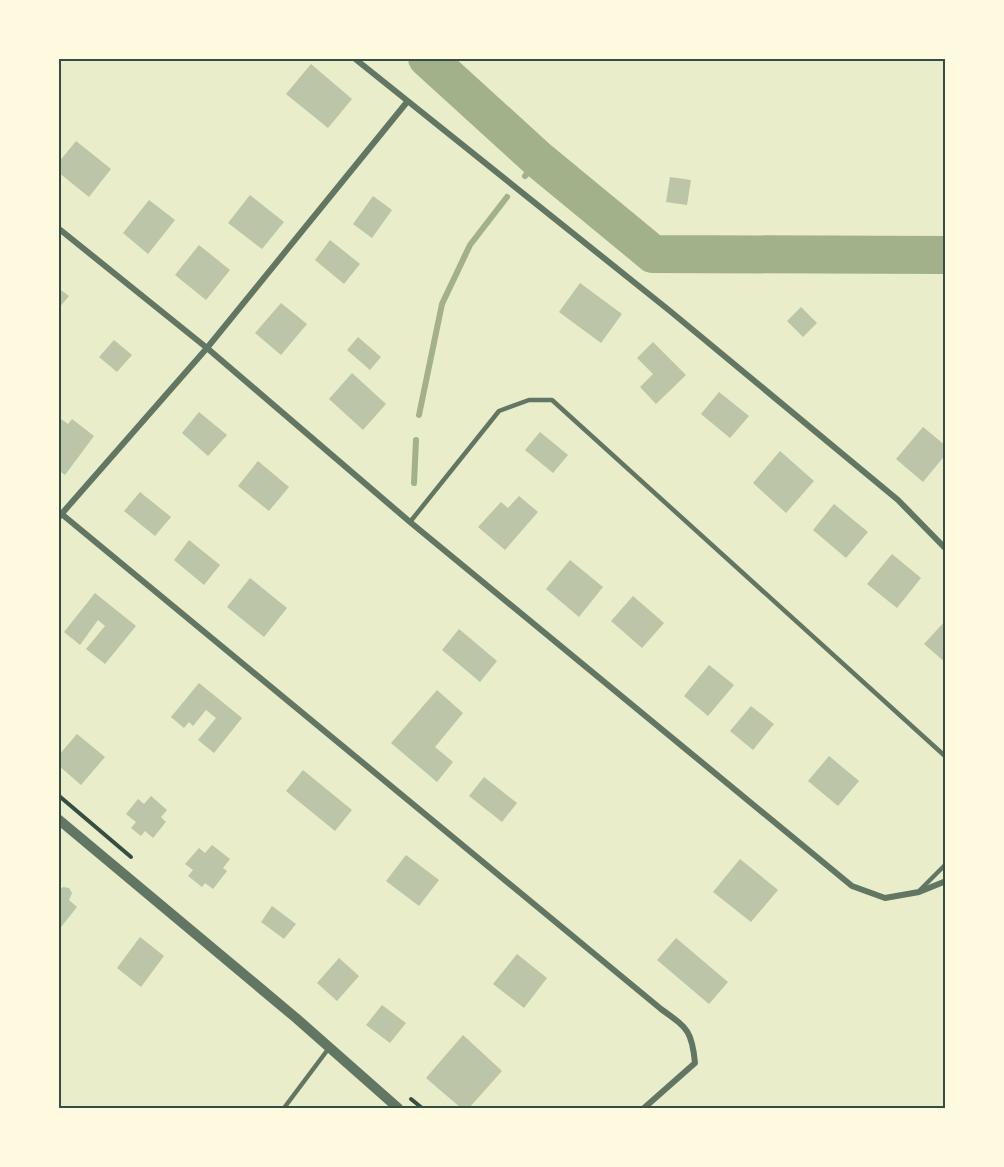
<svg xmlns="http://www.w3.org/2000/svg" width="1004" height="1167" viewBox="0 0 1004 1167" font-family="'Crimson Pro',serif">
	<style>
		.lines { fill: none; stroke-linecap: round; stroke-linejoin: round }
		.stream { stroke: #a3b18a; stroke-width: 6 }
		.river { stroke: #a3b18a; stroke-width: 38 }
		.building { fill: #bcc5a7 }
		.path { stroke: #344e41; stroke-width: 4 }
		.service { stroke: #617663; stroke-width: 4.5 }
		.minor { stroke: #617663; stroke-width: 6 }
		.tertiary { stroke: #617663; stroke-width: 10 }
		.neatline { fill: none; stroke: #344e41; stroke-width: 2 }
	</style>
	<rect width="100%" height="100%" fill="#e9edc9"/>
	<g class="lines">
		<g class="stream">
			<polyline points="525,176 539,160"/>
			<polyline points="419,415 442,304 470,245 507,197"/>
			<polyline points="414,483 416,440"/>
		</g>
		<polyline class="river" points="427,58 539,160 653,254 946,255"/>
	</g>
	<g class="building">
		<polygon points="311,64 352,99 328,128 286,94"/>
		<polygon points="76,141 111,169 89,197 58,172 58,163"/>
		<polygon points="670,177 691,180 687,205 666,202"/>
		<polygon points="250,195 284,222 262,249 228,223"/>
		<polygon points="373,196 392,210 372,238 353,224"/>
		<polygon points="149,200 175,220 148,254 123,233"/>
		<polygon points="330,240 360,264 344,284 315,260"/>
		<polygon points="199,245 230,270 206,300 175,275"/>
		<polygon points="580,283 622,314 601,343 559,312"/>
		<polygon points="58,288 69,296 58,309"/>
		<polygon points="281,303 307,324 281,355 255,333"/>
		<polygon points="801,307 817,323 803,337 787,321"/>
		<polygon points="358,337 381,357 370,370 347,350"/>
		<polygon points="114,340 132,355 117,372 99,357"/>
		<polygon points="653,342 686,375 656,404 640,387 653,374 637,358"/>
		<polygon points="352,373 386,404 363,430 329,399"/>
		<polygon points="719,392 749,416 730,438 701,414"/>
		<polygon points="199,412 227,435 208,456 182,433"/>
		<polygon points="58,417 68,424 72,419 94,436 65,475 58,470"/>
		<polygon points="923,427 946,446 946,454 923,482 896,459"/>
		<polygon points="540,432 568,455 553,473 525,450"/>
		<polygon points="780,451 814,481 786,513 753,483"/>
		<polygon points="258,461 289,487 269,511 238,486"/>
		<polygon points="140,492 171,517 155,536 124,511"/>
		<polygon points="519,496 538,512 505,550 478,527 501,502 508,508"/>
		<polygon points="834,504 868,532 846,558 813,530"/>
		<polygon points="189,540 220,565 204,585 174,560"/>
		<polygon points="892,554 921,578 897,608 867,584"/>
		<polygon points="570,560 603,587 579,617 546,589"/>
		<polygon points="250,578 287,608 264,637 227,607"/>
		<polygon points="95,593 136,626 105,664 86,649 105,626 98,620 80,645 64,632"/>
		<polygon points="633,596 664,623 642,648 611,621"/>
		<polygon points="946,620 946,663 924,644"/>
		<polygon points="459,629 497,661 480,682 442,650"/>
		<polygon points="709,665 734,685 708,716 684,696"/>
		<polygon points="199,683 242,718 214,753 198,740 216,718 206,710 193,726 189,722 184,728 171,717"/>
		<polygon points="437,690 463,713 435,747 453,762 437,782 391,743"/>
		<polygon points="751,706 774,724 753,750 730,731"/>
		<polygon points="77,734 105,757 81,785 58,765 58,756"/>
		<polygon points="829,756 859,781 838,806 808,781"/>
		<polygon points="303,770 352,810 335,831 286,791"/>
		<polygon points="484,777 517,803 502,822 469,796"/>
		<polygon points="151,796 167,810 161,817 166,822 153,838 145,831 141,836 131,828 136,822 126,814 138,799 144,804"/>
		<polygon points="212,845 230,859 223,868 227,871 213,889 205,883 202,887 188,876 193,870 185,864 199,848 205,853"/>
		<polygon points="406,855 439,880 419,906 386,881"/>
		<polygon points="740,859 778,890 751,922 713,892"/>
		<polygon points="63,887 69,888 72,893 69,900 77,907 58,931 58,891"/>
		<polygon points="272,906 296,924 284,939 261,922"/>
		<polygon points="140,937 164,956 141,987 117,968"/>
		<polygon points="676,938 728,982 709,1004 657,960"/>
		<polygon points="517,954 547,978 524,1008 493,984"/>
		<polygon points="339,958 359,976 337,1001 317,983"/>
		<polygon points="382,1005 406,1023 390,1043 366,1025"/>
		<polygon points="463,1035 502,1071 469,1108 461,1108 426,1078"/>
	</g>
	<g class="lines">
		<g class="path">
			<polyline points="58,795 131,857"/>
			<polyline points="411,1099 422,1108"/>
		</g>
		<g class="service">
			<polyline points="410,522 499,411 529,400 552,400 946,757"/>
			<polyline points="920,890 946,864"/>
			<polyline points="284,1108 329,1048"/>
		</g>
		<g class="minor">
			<polyline points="354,58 670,311 898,500 946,549"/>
			<polyline points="58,228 207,348 410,522 852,886 885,898 919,892 946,881"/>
			<path d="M58,511L661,1009C687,1028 692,1030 695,1063L644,1108"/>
			<polyline points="58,518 207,348 407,102"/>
		</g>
		<polyline class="tertiary" points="58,819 296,1018 398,1108"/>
	</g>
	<rect width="1004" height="1167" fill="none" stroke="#fefae0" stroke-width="120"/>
	<rect x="60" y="60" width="884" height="1047" class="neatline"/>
</svg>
